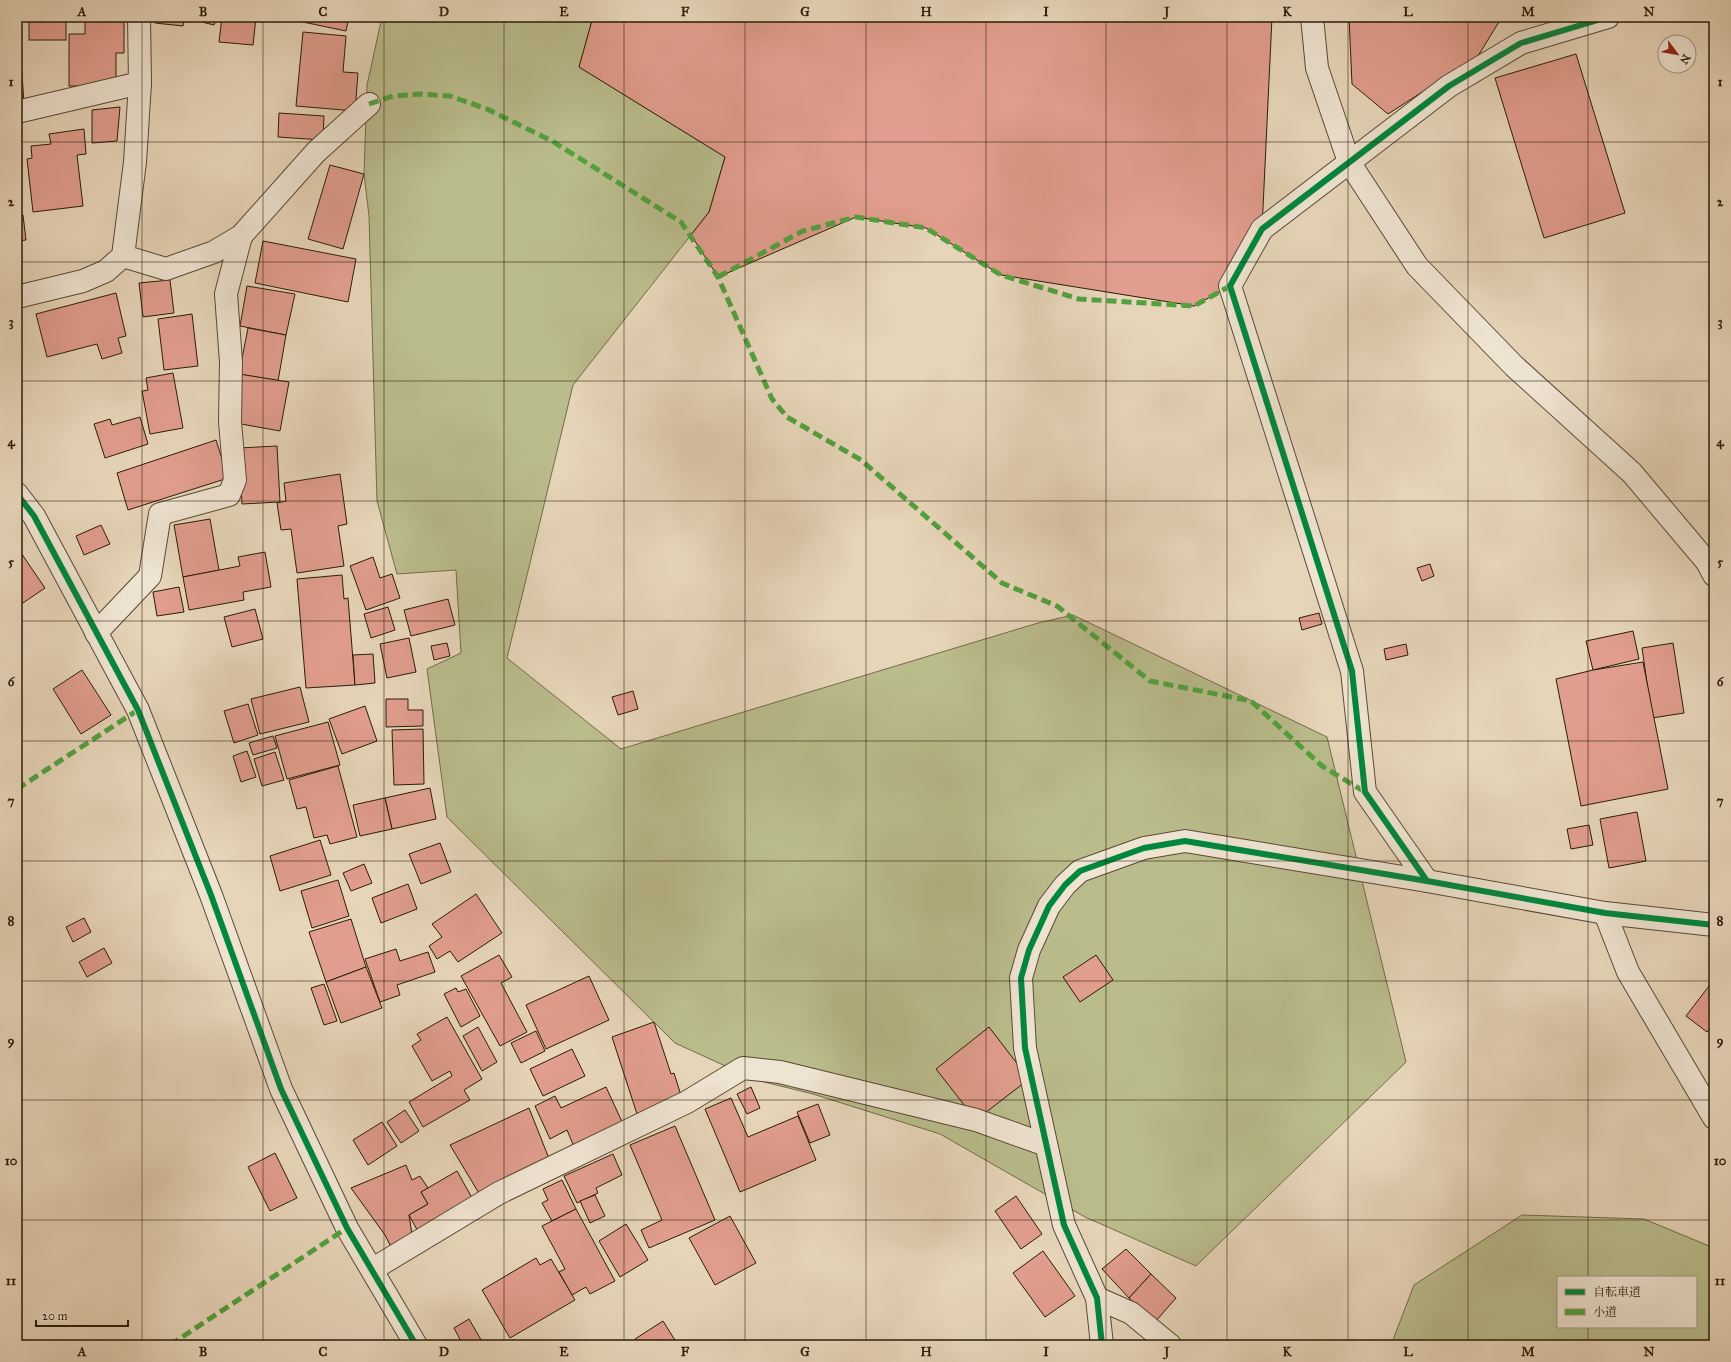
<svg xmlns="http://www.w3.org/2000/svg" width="1731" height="1362" viewBox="0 0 1731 1362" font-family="'IM FELL Great Primer','Noto Serif JP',serif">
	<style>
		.green { fill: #babc8c; stroke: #726c4a; fill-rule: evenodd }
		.building { fill: #e19d8d; stroke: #2a1c08 }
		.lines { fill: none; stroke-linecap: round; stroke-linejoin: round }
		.minor-casing { stroke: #594a34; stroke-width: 24 }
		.minor { stroke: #efe4d2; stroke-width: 22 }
		.quiet { stroke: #51a13e; stroke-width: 5; stroke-dasharray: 10 5; stroke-linecap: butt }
		.cycleway-casing { stroke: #efe4d2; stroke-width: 8 }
		.cycleway { stroke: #00873e; stroke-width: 6 }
		.grid { fill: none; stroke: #2a1c08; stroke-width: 1; stroke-opacity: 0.55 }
		.neatline { fill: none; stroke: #2a1c08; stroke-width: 1.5 }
		.grid-label { font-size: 13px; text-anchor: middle; font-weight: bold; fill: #2a1c08 }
	</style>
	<rect width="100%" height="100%" fill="#e7d5b9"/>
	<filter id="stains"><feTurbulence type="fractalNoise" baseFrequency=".005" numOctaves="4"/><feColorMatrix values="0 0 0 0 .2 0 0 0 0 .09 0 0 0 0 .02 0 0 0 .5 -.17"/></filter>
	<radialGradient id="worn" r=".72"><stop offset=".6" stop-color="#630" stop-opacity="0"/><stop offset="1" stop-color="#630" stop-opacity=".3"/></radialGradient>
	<g class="green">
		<polygon points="382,17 593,17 579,67 725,157 709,212 573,385 507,658 621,749 1038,623 1073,615 1327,737 1406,1062 1196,1266 1085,1217 940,1134 813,1094 756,1080 675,1043 447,817 427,669 461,653 456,570 397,574 377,501 369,216 364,174 367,85"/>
		<path d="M1522,1215L1644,1219L1714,1248V1345H1391L1414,1285ZM1558,1277H1696V1327H1558Z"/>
	</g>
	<g class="building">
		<rect x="29" y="17" width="37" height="23"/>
		<polygon points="85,17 124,17 124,53 116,53 116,86 69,86 69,34 85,34"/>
		<polygon points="156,17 185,17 183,26 155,23"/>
		<polygon points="204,17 217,17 214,25 202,22"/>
		<polygon points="222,17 256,17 253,45 219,42"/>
		<polygon points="279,17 349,17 346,31"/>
		<polygon points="593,17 1272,17 1262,229 1230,286 1194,306 1001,275 926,228 856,217 718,277 691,235 709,212 725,157 579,67"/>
		<polygon points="1349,17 1502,17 1478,56 1388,114 1352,84"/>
		<polygon points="303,32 346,36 343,72 358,73 355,111 296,106"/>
		<polygon points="19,33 24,103 17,103 17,34"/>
		<polygon points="1576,54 1625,213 1544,238 1495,78"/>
		<polygon points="120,107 117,141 92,143 92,110"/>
		<polygon points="279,113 324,116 323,140 278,137"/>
		<polygon points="84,129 86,154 77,155 83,206 33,212 27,159 32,158 31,146 51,144 49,134"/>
		<polygon points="330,165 364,174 343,249 308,239"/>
		<polygon points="23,215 26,240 17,241 17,216"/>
		<polygon points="263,241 356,259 348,302 255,283"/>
		<polygon points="170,280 174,313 143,317 139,283"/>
		<polygon points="247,286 295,294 286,335 240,326"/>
		<polygon points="116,293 126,336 118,338 122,353 102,359 97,344 47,357 36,314"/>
		<polygon points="192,314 198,366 164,370 158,319"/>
		<polygon points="248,328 286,335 278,381 239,374"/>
		<polygon points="173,373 183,428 150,434 142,391 148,390 146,378"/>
		<polygon points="239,374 289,382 280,431 230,422"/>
		<polygon points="140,417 148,444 105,458 94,424 110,419 112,425"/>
		<polygon points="216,440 228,478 128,510 117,473"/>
		<polygon points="277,446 280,502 242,504 239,448"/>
		<polygon points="340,474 347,524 338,526 344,566 297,573 291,529 281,530 277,503 286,501 284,483"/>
		<polygon points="210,519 219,570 183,577 174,525"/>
		<polygon points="101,525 110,544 84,555 76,536"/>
		<polygon points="17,547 45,588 17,607"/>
		<polygon points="265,552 271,587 243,592 244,600 189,610 183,577 240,566 238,557"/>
		<polygon points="373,557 380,578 392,574 400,598 366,610 350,566"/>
		<polygon points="1430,564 1434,576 1422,581 1417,568"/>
		<polygon points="342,575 344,599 348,598 355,685 306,688 297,579"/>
		<polygon points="179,587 184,612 157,616 153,592"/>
		<polygon points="448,599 455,625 411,636 404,610"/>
		<polygon points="388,607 395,630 371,638 364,614"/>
		<polygon points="255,609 263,639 232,647 224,617"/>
		<polygon points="1319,613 1322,624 1302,630 1299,618"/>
		<polygon points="1633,631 1639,659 1593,670 1586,641"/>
		<polygon points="409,638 416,672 387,678 380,644"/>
		<polygon points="447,643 450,656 434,660 431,646"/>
		<polygon points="1673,643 1684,713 1652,718 1642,648"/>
		<polygon points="1406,644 1408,655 1386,660 1384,649"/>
		<polygon points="373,654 375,683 355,685 353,655"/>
		<polygon points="1643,662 1668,789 1581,806 1556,679 1593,670"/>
		<polygon points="82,670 111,715 81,734 53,689"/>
		<polygon points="300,687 309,722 260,734 251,699"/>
		<polygon points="633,691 638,709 618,715 612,697"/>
		<polygon points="386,699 408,699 408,710 423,710 423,726 386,727"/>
		<polygon points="248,704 258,735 234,743 224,711"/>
		<polygon points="365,706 377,741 342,754 329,719"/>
		<polygon points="328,722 340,765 287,779 275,736"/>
		<polygon points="423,729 424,784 394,785 392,730"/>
		<polygon points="273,736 277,748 253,755 249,743"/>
		<polygon points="247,751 256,777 241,782 233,756"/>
		<polygon points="275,752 284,780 262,786 254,759"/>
		<polygon points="338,766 357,837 330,844 327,835 314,838 306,807 297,809 289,780"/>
		<polygon points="430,788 436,819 392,829 385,798"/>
		<polygon points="385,798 392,829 360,836 353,805"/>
		<polygon points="1637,812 1646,861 1609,868 1600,819"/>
		<polygon points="1589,825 1593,845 1571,849 1567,829"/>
		<polygon points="320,840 331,875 280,891 270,856"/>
		<polygon points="440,843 451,872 421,884 409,854"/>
		<polygon points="364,864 372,883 351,891 343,873"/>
		<polygon points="338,880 349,916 312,928 301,891"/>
		<polygon points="408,884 417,909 381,923 372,898"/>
		<polygon points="476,894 502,933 458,962 450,951 437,959 429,946 442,937 432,924"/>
		<polygon points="84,918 91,932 73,942 66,927"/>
		<polygon points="351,919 366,967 326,982 309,932"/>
		<polygon points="104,948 112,963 87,977 79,962"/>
		<polygon points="396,949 400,961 428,952 435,972 397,985 400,995 380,1002 365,959"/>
		<polygon points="499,955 512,977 501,983 527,1032 500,1046 461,976"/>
		<polygon points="1096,955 1113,980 1080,1002 1063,977"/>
		<polygon points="366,967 382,1008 341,1023 326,982"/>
		<polygon points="589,976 609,1020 546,1049 526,1005"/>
		<polygon points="324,984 337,1021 324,1025 311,988"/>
		<polygon points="1709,986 1714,990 1714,1022 1707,1032 1686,1016"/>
		<polygon points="456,988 458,992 466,989 480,1016 461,1027 444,994"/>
		<polygon points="447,1017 482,1079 464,1090 470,1100 423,1127 409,1102 452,1076 450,1071 432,1081 412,1046 421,1040 417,1034"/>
		<polygon points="654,1022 671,1074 674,1073 683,1102 638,1117 612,1037"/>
		<polygon points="478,1027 497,1062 482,1071 463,1036"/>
		<polygon points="989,1027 1029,1079 976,1120 936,1069"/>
		<polygon points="536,1031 545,1051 521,1063 511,1043"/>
		<polygon points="572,1049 585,1076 543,1096 530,1069"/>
		<polygon points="606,1087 624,1126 575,1149 567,1130 550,1139 535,1106 555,1096 561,1108"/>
		<polygon points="751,1087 760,1108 747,1114 737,1094"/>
		<polygon points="731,1098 748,1137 798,1116 816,1160 740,1192 705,1109"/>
		<polygon points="818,1104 830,1135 810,1143 797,1112"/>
		<polygon points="529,1108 550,1161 480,1195 450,1145"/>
		<polygon points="405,1110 419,1131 401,1143 387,1122"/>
		<polygon points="382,1122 397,1146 368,1165 353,1140"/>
		<polygon points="675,1126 715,1220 649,1248 641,1230 662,1220 630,1145"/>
		<polygon points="275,1153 297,1198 270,1211 248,1167"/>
		<polygon points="613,1154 622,1175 596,1188 598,1193 577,1203 564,1176"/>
		<polygon points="406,1165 412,1180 420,1176 428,1188 421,1192 428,1204 409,1215 413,1241 393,1251 385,1235 351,1188"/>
		<polygon points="457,1171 476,1205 421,1237 409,1215 428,1204 421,1192"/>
		<polygon points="562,1180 576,1209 552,1221 542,1203 548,1200 543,1189"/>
		<polygon points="595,1195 605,1216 590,1223 580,1201"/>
		<polygon points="1016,1196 1042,1234 1021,1249 995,1211"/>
		<polygon points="576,1209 615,1281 590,1294 586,1287 572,1295 559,1272 565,1269 542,1226"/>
		<polygon points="730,1216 756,1263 715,1285 689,1238"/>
		<polygon points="626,1224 648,1260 620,1277 599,1241"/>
		<polygon points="1126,1249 1151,1274 1129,1298 1102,1269"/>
		<polygon points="1043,1251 1075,1296 1045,1317 1013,1273"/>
		<polygon points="536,1258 540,1265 551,1259 575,1300 510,1338 482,1290"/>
		<polygon points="1151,1274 1176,1298 1155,1322 1129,1298"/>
		<polygon points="469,1319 484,1345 463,1345 454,1328"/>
		<polygon points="663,1321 678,1345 638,1345 635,1339"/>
	</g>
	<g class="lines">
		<defs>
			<g id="minor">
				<polyline points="1312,17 1317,68 1349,162 1417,266 1514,366 1632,473 1707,562 1714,575"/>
				<polyline points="17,112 140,83"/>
				<polyline points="123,256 166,269 214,252 241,236 316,152 369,104"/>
				<polyline points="17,297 83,281 106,271 123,256 135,162 140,83 139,17"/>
				<polyline points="17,494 34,516 138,710 211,895 281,1089 347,1228 416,1345"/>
				<polyline points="96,633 150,576 160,514 229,495 235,480 230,422 231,362 226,294 241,236"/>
				<polyline points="1427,881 1365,792 1352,671 1230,286 1262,229 1449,86 1521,43 1608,17"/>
				<polyline points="1605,913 1628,972 1714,1118"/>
				<polyline points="373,1269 499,1193 687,1102 743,1068 780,1072 976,1120 1046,1145"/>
				<polyline points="1097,1298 1131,1313 1170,1345"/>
				<polyline points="1102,1345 1097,1298 1064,1225 1025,1048 1021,978 1029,950 1049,906 1065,885 1080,871 1144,848 1185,841 1427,881 1605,913 1714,925"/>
			</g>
		</defs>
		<use href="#minor" class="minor-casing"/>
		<use href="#minor" class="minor"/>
		<g class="quiet">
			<polyline points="369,104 393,96 420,94 450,96 487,109 552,141 681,222 718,277 772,399 787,417 861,460 1002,583 1057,606 1150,681 1251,701 1322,766 1365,792"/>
			<polyline points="718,277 803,231 856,217 926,228 1001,275 1079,299 1194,306 1230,286"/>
			<polyline points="17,789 138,710"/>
			<polyline points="170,1345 347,1228"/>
		</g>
		<defs>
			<g id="cycleway">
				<polyline points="17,494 34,516 138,710 211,895 281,1089 347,1228 416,1345"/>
				<polyline points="1427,881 1365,792 1352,671 1230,286 1262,229 1449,86 1521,43 1608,17"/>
				<polyline points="1102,1345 1097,1298 1064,1225 1025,1048 1021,978 1029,950 1049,906 1065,885 1080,871 1144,848 1185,841 1427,881 1605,913 1714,925"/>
			</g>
		</defs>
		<use href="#cycleway" class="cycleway-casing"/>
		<use href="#cycleway" class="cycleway"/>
	</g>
	<path class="grid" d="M142,17V1345M263,17V1345M384,17V1345M504,17V1345M624,17V1345M745,17V1345M866,17V1345M986,17V1345M1106,17V1345M1227,17V1345M1348,17V1345M1468,17V1345M1588,17V1277M17,142H1714M17,262H1714M17,381H1714M17,501H1714M17,621H1714M17,741H1714M17,861H1714M17,981H1714M17,1100H1714M17,1220H1714M1588,1327V1345"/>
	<rect width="1731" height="1362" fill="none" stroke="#e7d5b9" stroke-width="44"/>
	<rect x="1557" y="1276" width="140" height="52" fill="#efe4d2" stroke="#a09481"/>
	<rect x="1565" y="1289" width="20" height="6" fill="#00873e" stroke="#a09481"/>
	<text x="1593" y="1296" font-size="12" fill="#2a1c08">自転車道</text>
	<rect x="1565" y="1309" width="20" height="6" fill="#51a13e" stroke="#a09481"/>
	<text x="1593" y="1316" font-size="12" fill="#2a1c08">小道</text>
	<g transform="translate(1677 54) rotate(122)"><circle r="19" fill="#efe4d2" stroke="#a09481"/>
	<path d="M0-3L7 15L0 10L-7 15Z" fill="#8f2418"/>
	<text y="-6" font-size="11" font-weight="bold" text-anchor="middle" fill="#2a1c08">N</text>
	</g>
	<path d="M36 1320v6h92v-6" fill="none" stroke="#2a1c08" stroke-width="2"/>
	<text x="42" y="1320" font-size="12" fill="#2a1c08" stroke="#efe4d2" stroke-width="3" paint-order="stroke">20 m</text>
	<rect x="22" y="22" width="1687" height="1318" class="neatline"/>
	<g class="grid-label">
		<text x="82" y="16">A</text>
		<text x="203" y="16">B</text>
		<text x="323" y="16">C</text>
		<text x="444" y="16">D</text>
		<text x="564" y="16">E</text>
		<text x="685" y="16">F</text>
		<text x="805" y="16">G</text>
		<text x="926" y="16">H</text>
		<text x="1046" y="16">I</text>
		<text x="1167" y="16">J</text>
		<text x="1287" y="16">K</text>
		<text x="1408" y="16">L</text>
		<text x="1528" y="16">M</text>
		<text x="1649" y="16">N</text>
		<text x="11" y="86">1</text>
		<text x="1720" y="86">1</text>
		<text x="11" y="206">2</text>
		<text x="1720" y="206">2</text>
		<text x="11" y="326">3</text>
		<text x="1720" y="326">3</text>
		<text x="11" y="446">4</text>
		<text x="1720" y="446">4</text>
		<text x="11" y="566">5</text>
		<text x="1720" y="566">5</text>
		<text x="11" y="686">6</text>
		<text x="1720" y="686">6</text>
		<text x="11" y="805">7</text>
		<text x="1720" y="805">7</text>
		<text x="11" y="925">8</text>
		<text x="1720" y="925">8</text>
		<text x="11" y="1045">9</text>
		<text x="1720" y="1045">9</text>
		<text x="11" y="1165">10</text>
		<text x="1720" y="1165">10</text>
		<text x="11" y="1285">11</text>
		<text x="1720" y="1285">11</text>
		<text x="82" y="1356">A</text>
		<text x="203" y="1356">B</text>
		<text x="323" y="1356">C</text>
		<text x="444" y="1356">D</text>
		<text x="564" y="1356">E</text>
		<text x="685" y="1356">F</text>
		<text x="805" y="1356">G</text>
		<text x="926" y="1356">H</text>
		<text x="1046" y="1356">I</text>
		<text x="1167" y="1356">J</text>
		<text x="1287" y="1356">K</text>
		<text x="1408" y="1356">L</text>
		<text x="1528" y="1356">M</text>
		<text x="1649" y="1356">N</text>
	</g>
	<rect width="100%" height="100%" filter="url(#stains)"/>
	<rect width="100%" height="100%" fill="url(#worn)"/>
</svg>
